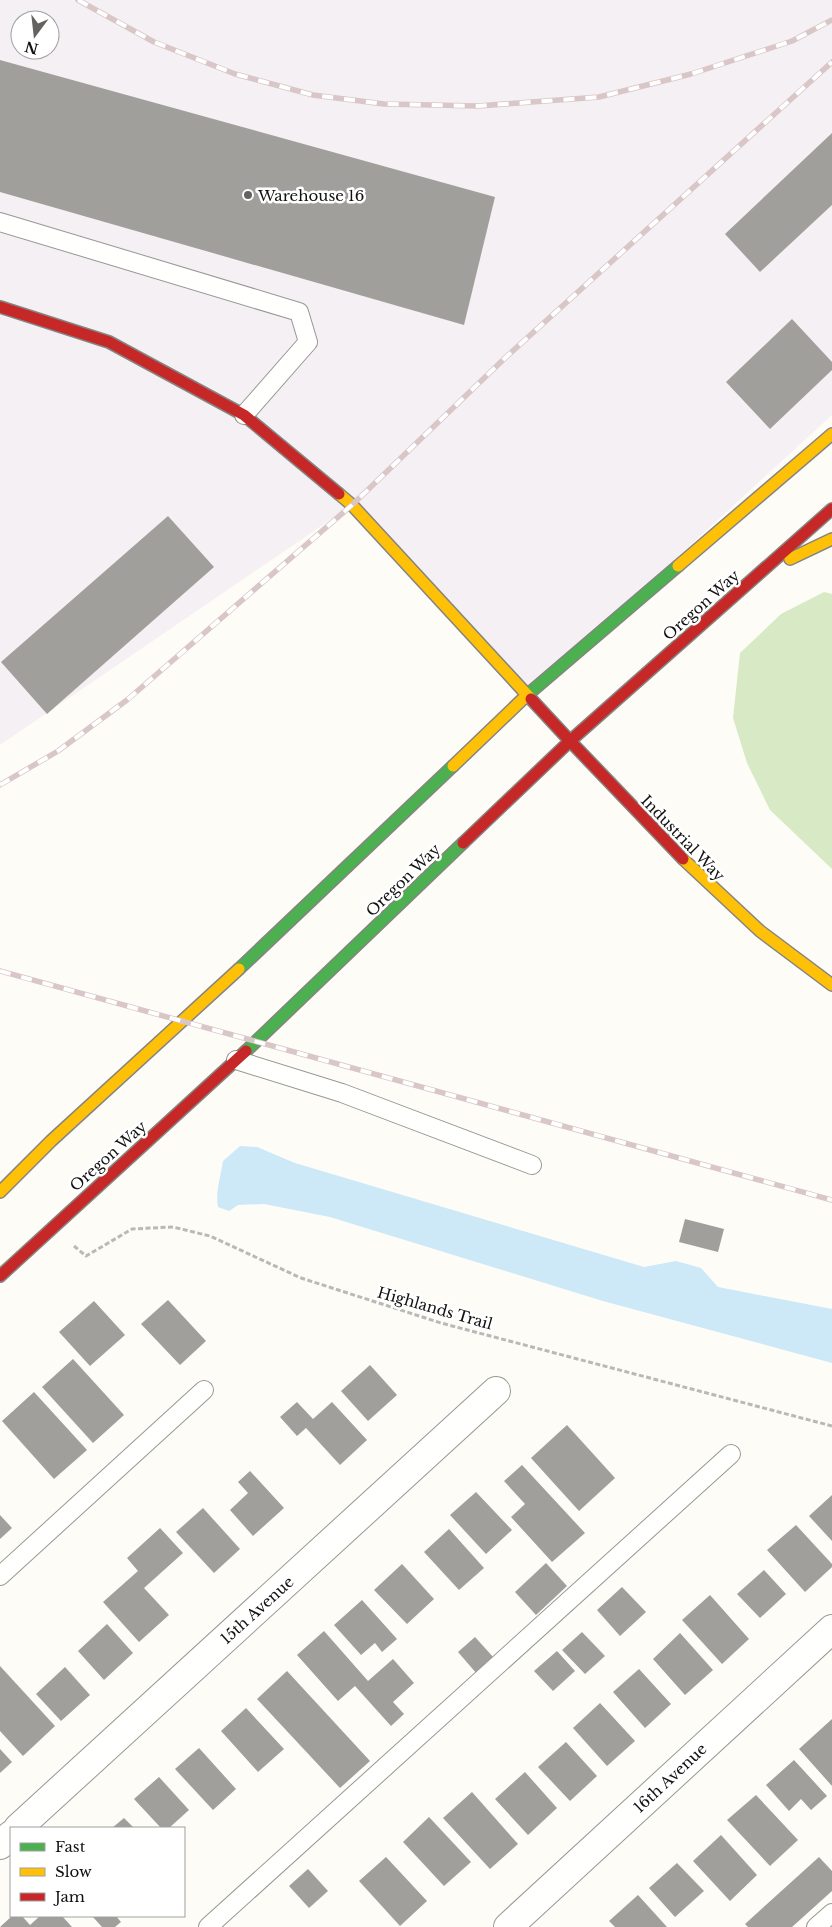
<svg xmlns="http://www.w3.org/2000/svg" width="832" height="1927" viewBox="0 0 832 1927" font-family="'Libre Baskerville',serif">
	<style>
		.industrial { fill: #f5f0f3; fill-rule: evenodd }
		.forest { fill: #d8eac5 }
		.water { fill: #cde8f7 }
		.building { fill: #a19f9c }
		.lines { fill: none; stroke-linecap: round; stroke-linejoin: round }
		.lane-casing { stroke: #979795; stroke-width: 20 }
		.street-casing { stroke: #979795; stroke-width: 30 }
		.fast-casing { stroke: #858482; stroke-width: 14 }
		.slow-casing { stroke: #858482; stroke-width: 14 }
		.jam-casing { stroke: #858482; stroke-width: 14 }
		.path { stroke: #b9b9b8; stroke-width: 3; stroke-dasharray: 5 2.5; stroke-linecap: butt }
		.lane { stroke: #fffffe; stroke-width: 18 }
		.street { stroke: #fffffe; stroke-width: 28 }
		.fast { stroke: #4caf50; stroke-width: 11 }
		.slow { stroke: #ffc107; stroke-width: 11 }
		.jam { stroke: #c62828; stroke-width: 11 }
		.rail-casing { stroke: #d9c6c7; stroke-width: 5.5 }
		.rail { stroke: #fff; stroke-width: 4; stroke-dasharray: 11; stroke-linecap: butt }
		.poi-dot { fill: #646362; stroke: #fff; stroke-width: 2 }
		.labels { text-anchor: middle; dominant-baseline: central; stroke-width: 5; stroke-linejoin: round; paint-order: stroke }
		.poi-label { font-size: 15px; fill: #111; stroke: #fff; text-anchor: start }
		.street-label { font-size: 15px; fill: #111; stroke: #fff }
	</style>
	<rect width="100%" height="100%" fill="#fdfcf7"/>
	<path class="industrial" d="M0,0H832V415L526,696L352,505L0,745ZM20,20H50V50H20Z"/>
	<polygon class="forest" points="824,592 832,594 832,869 770,810 747,763 733,718 740,653 781,614"/>
	<path class="water" d="M240,1146L257,1147L295,1163L644,1267L676,1261L701,1268L718,1287L832,1309V1363L603,1301L330,1217L264,1204L238,1205L229,1211L218,1207C215,1192 221,1176 223,1161Z"/>
	<g class="building">
		<polygon points="0,60 495,197 464,325 0,192"/>
		<polygon points="832,133 832,205 760,272 725,234"/>
		<polygon points="792,319 832,362 832,370 770,429 726,382"/>
		<polygon points="168,516 214,567 47,714 1,662"/>
		<polygon points="685,1219 724,1229 718,1252 679,1242"/>
		<polygon points="168,1300 206,1341 180,1365 141,1324"/>
		<polygon points="94,1301 125,1335 90,1366 59,1332"/>
		<polygon points="73,1359 124,1415 93,1443 42,1387"/>
		<polygon points="370,1365 397,1395 368,1421 341,1391"/>
		<polygon points="34,1392 87,1450 54,1479 2,1421"/>
		<polygon points="297,1402 313,1419 332,1402 367,1440 340,1465 306,1428 297,1436 280,1417"/>
		<polygon points="567,1425 615,1478 579,1511 531,1458"/>
		<polygon points="522,1465 585,1533 552,1562 511,1517 525,1504 504,1481"/>
		<polygon points="250,1471 284,1508 253,1536 230,1510 248,1493 238,1482"/>
		<polygon points="476,1492 512,1530 486,1554 450,1515"/>
		<polygon points="832,1495 832,1541 809,1516"/>
		<polygon points="203,1508 240,1549 214,1573 176,1532"/>
		<polygon points="0,1515 12,1528 0,1539"/>
		<polygon points="796,1525 832,1564 832,1567 805,1592 767,1550"/>
		<polygon points="160,1528 183,1553 144,1588 169,1615 139,1642 103,1602 138,1571 127,1558"/>
		<polygon points="449,1529 484,1568 459,1590 424,1552"/>
		<polygon points="546,1563 567,1586 536,1615 515,1592"/>
		<polygon points="402,1564 434,1599 407,1624 374,1590"/>
		<polygon points="764,1570 786,1594 760,1618 737,1594"/>
		<polygon points="622,1587 646,1612 620,1636 597,1610"/>
		<polygon points="710,1595 749,1639 722,1664 682,1620"/>
		<polygon points="362,1600 397,1639 382,1652 375,1643 361,1655 334,1625"/>
		<polygon points="107,1624 133,1653 104,1680 78,1651"/>
		<polygon points="324,1631 368,1681 393,1659 414,1683 393,1702 404,1714 391,1726 355,1686 338,1701 297,1655"/>
		<polygon points="582,1632 605,1656 585,1674 562,1650"/>
		<polygon points="680,1633 713,1670 685,1695 653,1659"/>
		<polygon points="475,1637 494,1658 477,1674 458,1652"/>
		<polygon points="557,1651 575,1671 553,1691 534,1671"/>
		<polygon points="0,1666 55,1726 23,1756 0,1731"/>
		<polygon points="65,1667 90,1695 61,1721 36,1694"/>
		<polygon points="639,1669 671,1704 645,1728 613,1692"/>
		<polygon points="287,1671 370,1761 340,1788 257,1699"/>
		<polygon points="600,1703 635,1741 607,1766 573,1728"/>
		<polygon points="246,1708 284,1749 258,1772 221,1731"/>
		<polygon points="832,1719 832,1786 799,1749"/>
		<polygon points="566,1742 597,1776 570,1801 538,1767"/>
		<polygon points="199,1748 236,1789 213,1810 175,1769"/>
		<polygon points="0,1749 12,1762 0,1773"/>
		<polygon points="794,1760 827,1796 811,1810 801,1799 789,1811 766,1785"/>
		<polygon points="525,1772 557,1808 528,1835 495,1799"/>
		<polygon points="159,1777 189,1810 169,1828 161,1828 134,1799"/>
		<polygon points="472,1792 518,1844 490,1869 443,1818"/>
		<polygon points="756,1795 798,1840 770,1866 727,1820"/>
		<polygon points="429,1817 471,1862 444,1886 403,1842"/>
		<polygon points="124,1818 134,1828 112,1828"/>
		<polygon points="721,1835 757,1875 730,1901 693,1861"/>
		<polygon points="386,1857 427,1901 400,1926 359,1881"/>
		<polygon points="819,1857 832,1871 832,1891 792,1927 748,1927 745,1924"/>
		<polygon points="677,1863 704,1891 675,1917 649,1888"/>
		<polygon points="308,1869 328,1891 309,1908 289,1886"/>
		<polygon points="638,1895 667,1927 615,1927 609,1921"/>
		<polygon points="12,1916 22,1916 30,1925 40,1916 62,1916 72,1927 0,1927"/>
		<polygon points="92,1916 116,1916 121,1922 115,1927 102,1927"/>
	</g>
	<g class="lines">
		<defs>
			<g id="lane">
				<polyline points="0,222 299,312 308,342 244,415"/>
				<polyline points="236,1060 342,1093 532,1165"/>
				<polyline points="0,1576 204,1390"/>
				<polyline points="208,1927 731,1454"/>
				<polyline points="816,1927 832,1913"/>
			</g>
			<g id="street">
				<polyline points="18,1828 496,1391"/>
				<polyline points="0,1845 11,1835"/>
				<polyline points="508,1927 832,1629"/>
			</g>
			<g id="fast">
				<polyline points="526,696 678,566"/>
				<polyline points="239,969 453,766"/>
				<polyline points="246,1051 463,843"/>
			</g>
			<g id="slow">
				<polyline points="339,494 352,505 531,699"/>
				<polyline points="790,559 832,539"/>
				<polyline points="678,566 832,434"/>
				<polyline points="453,766 526,696"/>
				<polyline points="683,859 760,931 832,985"/>
				<polyline points="0,1192 51,1141 239,969"/>
			</g>
			<g id="jam">
				<polyline points="0,307 109,342 244,415 339,494"/>
				<polyline points="531,699 570,741 832,509"/>
				<polyline points="463,843 570,741 683,859"/>
				<polyline points="0,1276 246,1051"/>
			</g>
		</defs>
		<use href="#lane" class="lane-casing"/>
		<use href="#street" class="street-casing"/>
		<use href="#fast" class="fast-casing"/>
		<use href="#slow" class="slow-casing"/>
		<use href="#jam" class="jam-casing"/>
		<polyline class="path" points="74,1246 86,1256 132,1229 173,1227 210,1236 301,1278 441,1323 832,1426"/>
		<use href="#lane" class="lane"/>
		<use href="#street" class="street"/>
		<use href="#fast" class="fast"/>
		<use href="#slow" class="slow"/>
		<use href="#jam" class="jam"/>
		<defs>
			<g id="rail">
				<polyline points="78,0 154,42 235,74 313,95 384,104 478,106 599,97 691,74 792,41 832,20"/>
				<polyline points="0,785 58,751 127,700 352,505 505,358 832,62"/>
				<polyline points="0,971 832,1200"/>
			</g>
		</defs>
		<use href="#rail" class="rail-casing"/>
		<use href="#rail" class="rail"/>
	</g>
	<circle class="poi-dot" cx="248" cy="195" r="5"/>
	<g class="labels">
		<g class="poi-label">
			<text x="258" y="195">Warehouse 16</text>
		</g>
		<g class="street-label">
			<text transform="translate(701 605) rotate(-42)">Oregon Way</text>
			<text transform="translate(683 838) rotate(46)">Industrial Way</text>
			<text transform="translate(403 880) rotate(-44)">Oregon Way</text>
			<text transform="translate(108 1156) rotate(-42)">Oregon Way</text>
			<text transform="translate(435 1308) rotate(16)">Highlands Trail</text>
			<text transform="translate(257 1610) rotate(-42)">15th Avenue</text>
			<text transform="translate(670 1778) rotate(-43)">16th Avenue</text>
		</g>
	</g>
	<rect x="10" y="1827" width="175" height="90" fill="#ffffff" stroke="#a0a0a0"/>
	<rect x="20" y="1843" width="25" height="8" fill="#4caf50" stroke="#a0a0a0"/>
	<text x="55" y="1852" font-size="15" fill="#111111">Fast</text>
	<rect x="20" y="1868" width="25" height="8" fill="#ffc107" stroke="#a0a0a0"/>
	<text x="55" y="1877" font-size="15" fill="#111111">Slow</text>
	<rect x="20" y="1893" width="25" height="8" fill="#c62828" stroke="#a0a0a0"/>
	<text x="55" y="1902" font-size="15" fill="#111111">Jam</text>
	<g transform="translate(35 35) rotate(195)"><circle r="24" fill="#ffffff" stroke="#a0a0a0"/>
	<path d="M0-4L9 19L0 12L-9 19Z" fill="#646362"/>
	<text y="-8" font-size="14" font-weight="bold" text-anchor="middle" fill="#111111">N</text>
	</g>
</svg>
